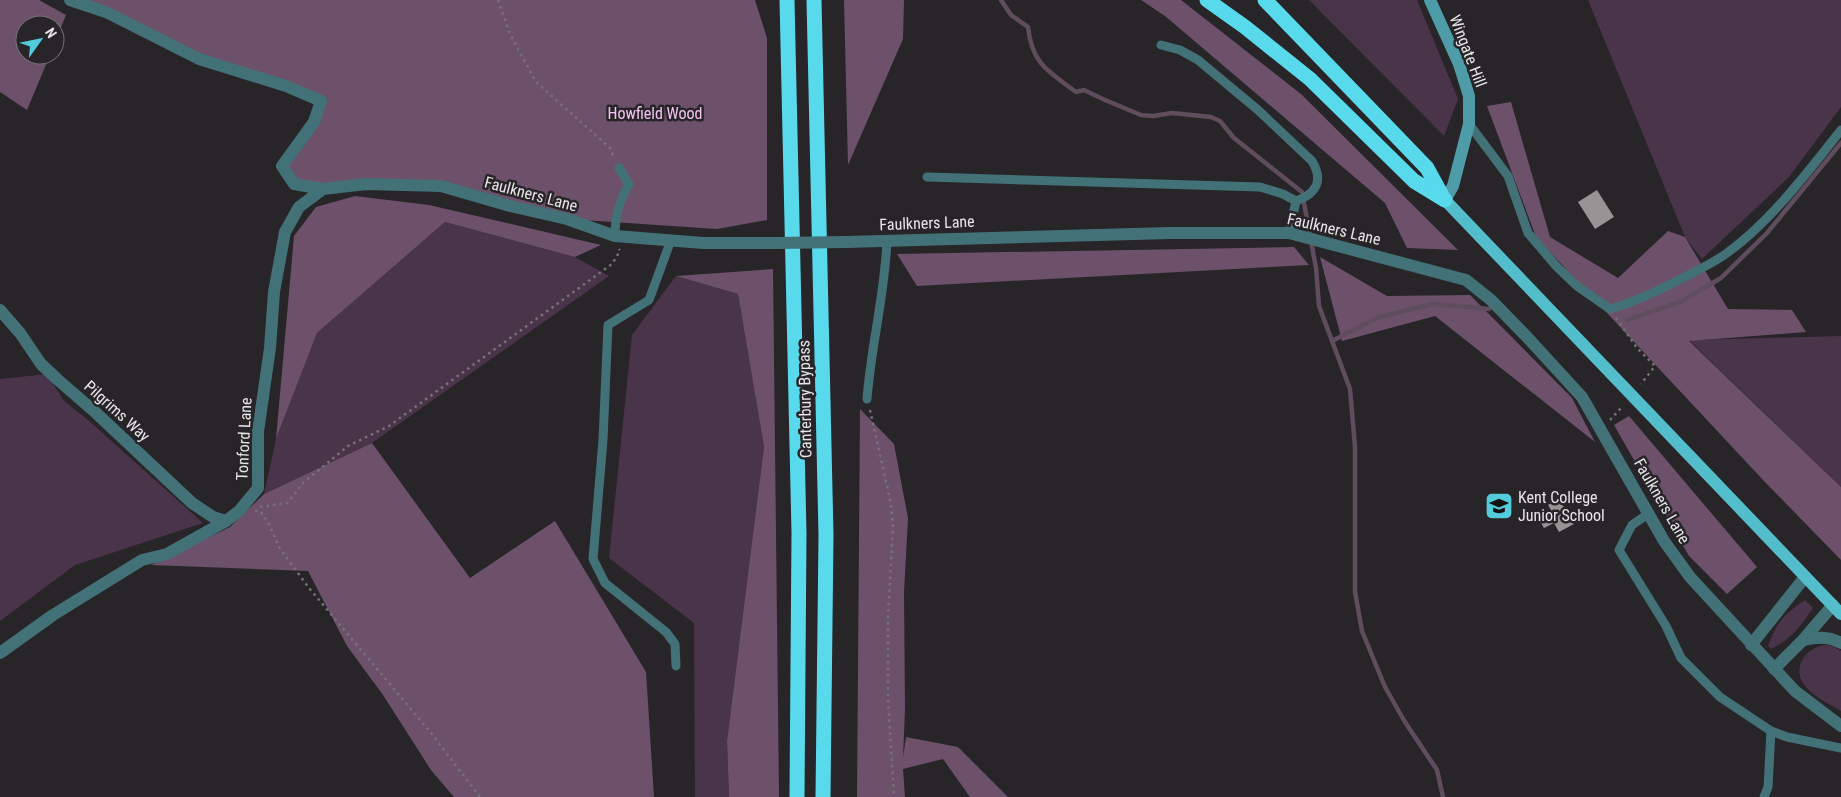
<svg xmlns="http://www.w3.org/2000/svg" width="1841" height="797" viewBox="0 0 1841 797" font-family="'Roboto Condensed',sans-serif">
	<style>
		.green { fill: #4a3449 }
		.forest { fill: #6d516b }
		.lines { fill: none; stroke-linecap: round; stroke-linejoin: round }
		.stream { stroke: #5f4d5e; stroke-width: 4.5 }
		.building { fill: #979496 }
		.path { stroke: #757375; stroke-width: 2.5; stroke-dasharray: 2.5 4; stroke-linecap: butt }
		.lane { stroke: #437178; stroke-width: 9 }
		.street { stroke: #437178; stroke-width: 12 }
		.secondary { stroke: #4e9ca7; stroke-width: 12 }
		.primary { stroke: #54bdcb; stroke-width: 12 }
		.highway { stroke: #58daec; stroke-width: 15 }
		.street-bridge { stroke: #437178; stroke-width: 12 }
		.labels { text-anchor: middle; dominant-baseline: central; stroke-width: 5; stroke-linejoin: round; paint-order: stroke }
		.street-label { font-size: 16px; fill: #e8e6e8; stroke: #272527 }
		.park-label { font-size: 16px; fill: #f6c3f3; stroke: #272527 }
		.poi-label { font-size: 16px; fill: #e8e6e8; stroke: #272527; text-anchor: start }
	</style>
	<rect width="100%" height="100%" fill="#272527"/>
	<g class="green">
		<polygon points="1309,0 1417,0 1458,99 1444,136"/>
		<polygon points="1588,0 1841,0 1841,107 1789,177 1702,259 1685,237"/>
		<polygon points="445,222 575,257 609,276 372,443 264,494 276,439 317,333"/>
		<polygon points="676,276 738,294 764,447 727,741 729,797 695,797 694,623 609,558 632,335"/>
		<polygon points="1841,336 1841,487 1689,340"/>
		<polygon points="47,374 64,401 88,420 203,523 75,565 0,621 0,379"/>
		<path d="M1805,600L1813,608C1801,626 1791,639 1771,649L1768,646C1777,622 1784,614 1805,600Z"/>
		<path d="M1825,645L1832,646L1841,651V711C1830,704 1814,697 1806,687C1790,669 1806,647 1825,645Z"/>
	</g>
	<g class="forest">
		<polygon points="0,0 39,0 66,15 55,42 55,25 25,25 25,55 50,55 27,110 0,92"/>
		<polygon points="70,0 755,0 767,38 767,220 717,229 567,219 441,186 294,184 282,166 321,101 199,59"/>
		<polygon points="844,0 904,0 903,39 848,165"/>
		<polygon points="1141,0 1181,0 1301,94 1458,250 1407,248 1385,203 1165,16"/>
		<polygon points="1511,102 1550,237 1618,278 1668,231 1685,237 1728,309 1792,310 1806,332 1689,341 1841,487 1841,560 1764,481 1536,237 1487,106"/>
		<polygon points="355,196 429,205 601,245 575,257 445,222 317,333 276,439 294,236 316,207"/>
		<polygon points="1294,247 1309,265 917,286 897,254"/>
		<polygon points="1320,257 1387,296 1470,295 1572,398 1595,442 1435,316 1342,341"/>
		<polygon points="773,269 779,797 729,797 727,741 764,447 738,294 676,276"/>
		<polygon points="860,409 894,444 908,518 904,592 905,710 903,758 906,737 958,747 1008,797 970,797 943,759 903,769 905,797 857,797"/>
		<polygon points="1629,416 1757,567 1727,594 1689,556 1614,425"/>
		<polygon points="372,443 470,578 555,521 646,672 654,797 454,797 431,770 383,695 347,646 308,571 151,565 230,527 264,494"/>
	</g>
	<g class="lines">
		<g class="stream">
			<path d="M1001,0L1011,15L1028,27C1032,64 1048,71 1076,92L1084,90L1105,100L1141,115L1153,116L1172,113L1211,117L1220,121L1234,138L1302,192L1316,268L1319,306L1350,389L1355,447V592L1362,631L1385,687L1405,722L1437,770L1443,797"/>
			<polyline points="1627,320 1680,302 1721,278 1767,233 1841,143"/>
			<polyline points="1332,341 1379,317 1433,304 1489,309"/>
		</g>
	</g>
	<g class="building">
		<polygon points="1597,190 1614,217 1595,229 1578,202"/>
		<polygon points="1559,499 1574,524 1559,532 1554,523 1544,528 1538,518 1551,510 1548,505"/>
	</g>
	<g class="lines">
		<g class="path">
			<polyline points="498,0 510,34 536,82 610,148 614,158"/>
			<polyline points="1616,318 1637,348 1655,366 1641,384"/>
			<polyline points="870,410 891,504 893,526 888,617 888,700 894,797"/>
			<polyline points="1610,420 1623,406"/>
			<polyline points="260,507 287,503 303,483 348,446 389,426 612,264 620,251 619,249"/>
			<polyline points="255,511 260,511 268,522 279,547 309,588 431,733 480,797"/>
		</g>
		<g class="lane">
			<path d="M1469,124L1508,176L1528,233L1557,267L1577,286L1610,309C1632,303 1653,293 1673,283C1691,273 1711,265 1727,253C1770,222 1808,172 1841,130"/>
			<path d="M927,177L1260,187L1283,194L1296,201C1316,194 1324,181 1312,161L1258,110L1198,60L1180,50L1161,45"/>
			<polyline points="1289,233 1296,201"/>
			<path d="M615,236C615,216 619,201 629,184L619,168"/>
			<polyline points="671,240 649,300 608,325 603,440 593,559 605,583 666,632 675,644 676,666"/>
			<path d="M867,399C871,346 885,294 887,240"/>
			<polyline points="1648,514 1632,525 1619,550 1666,626 1681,658 1720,697 1771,731 1787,737 1841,748"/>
			<polyline points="1764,797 1768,787 1771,731"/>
		</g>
		<g class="street">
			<polyline points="70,0 106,12 199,59 286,86 321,101 314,122 282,166 294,184 323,189 366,184 441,186 510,206 567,219 615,236 703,243 776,243"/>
			<polyline points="846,242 1170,233 1289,233 1466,280 1491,300 1527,337 1582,397 1664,541 1690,577 1795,691 1841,726"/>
			<polyline points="0,310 20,333 41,364 57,379 95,412 192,503 213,517 226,521"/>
			<path d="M1803,640C1817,637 1828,636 1841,643"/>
			<polyline points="1751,645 1805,577"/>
			<polyline points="0,653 53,615 142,560 167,554 226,521 239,511 258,488 258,432 270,348 274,292 285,232 299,207 323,189"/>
			<polyline points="1774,669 1803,640 1833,605"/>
		</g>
		<polyline class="secondary" points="1430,0 1459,64 1469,96 1469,124 1453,186 1445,200"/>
		<polyline class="primary" points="1445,200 1841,614"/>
		<g class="highway">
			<polyline points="787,0 799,533 797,797"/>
			<polyline points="814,0 826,535 823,797"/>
			<polyline points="1207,0 1245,27 1310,79 1414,181 1445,200"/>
			<polyline points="1265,0 1427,168 1444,199"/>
		</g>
		<polyline class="street-bridge" points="776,243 846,242"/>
	</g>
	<defs>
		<symbol id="school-square" viewBox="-11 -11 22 22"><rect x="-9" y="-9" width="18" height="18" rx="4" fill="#53cbdb" stroke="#272527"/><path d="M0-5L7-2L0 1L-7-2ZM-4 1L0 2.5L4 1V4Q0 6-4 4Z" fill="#111"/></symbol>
	</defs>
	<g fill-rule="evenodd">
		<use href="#school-square" x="1483" y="490" width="32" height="32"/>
	</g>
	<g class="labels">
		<g class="street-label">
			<text transform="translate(1468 51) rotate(69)">Wingate Hill</text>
			<text transform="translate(531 194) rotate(15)">Faulkners Lane</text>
			<text transform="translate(927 223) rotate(-2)">Faulkners Lane</text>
			<text transform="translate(1334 229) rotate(13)">Faulkners Lane</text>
			<text transform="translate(805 399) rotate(-91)">Canterbury Bypass</text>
			<text transform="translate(117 411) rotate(42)">Pilgrims Way</text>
			<text transform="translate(244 439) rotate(-87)">Tonford Lane</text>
			<text transform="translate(1662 501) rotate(60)">Faulkners Lane</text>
		</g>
		<g class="park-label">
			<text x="655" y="113">Howfield Wood</text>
		</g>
		<g class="poi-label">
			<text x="1518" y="497">Kent College<tspan x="1518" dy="18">Junior School</tspan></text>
		</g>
	</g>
	<g transform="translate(40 40) rotate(57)"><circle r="24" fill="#272527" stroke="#747274"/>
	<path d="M0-4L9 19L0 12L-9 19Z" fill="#53cbdb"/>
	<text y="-8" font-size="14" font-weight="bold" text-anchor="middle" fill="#e8e6e8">N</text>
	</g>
</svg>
